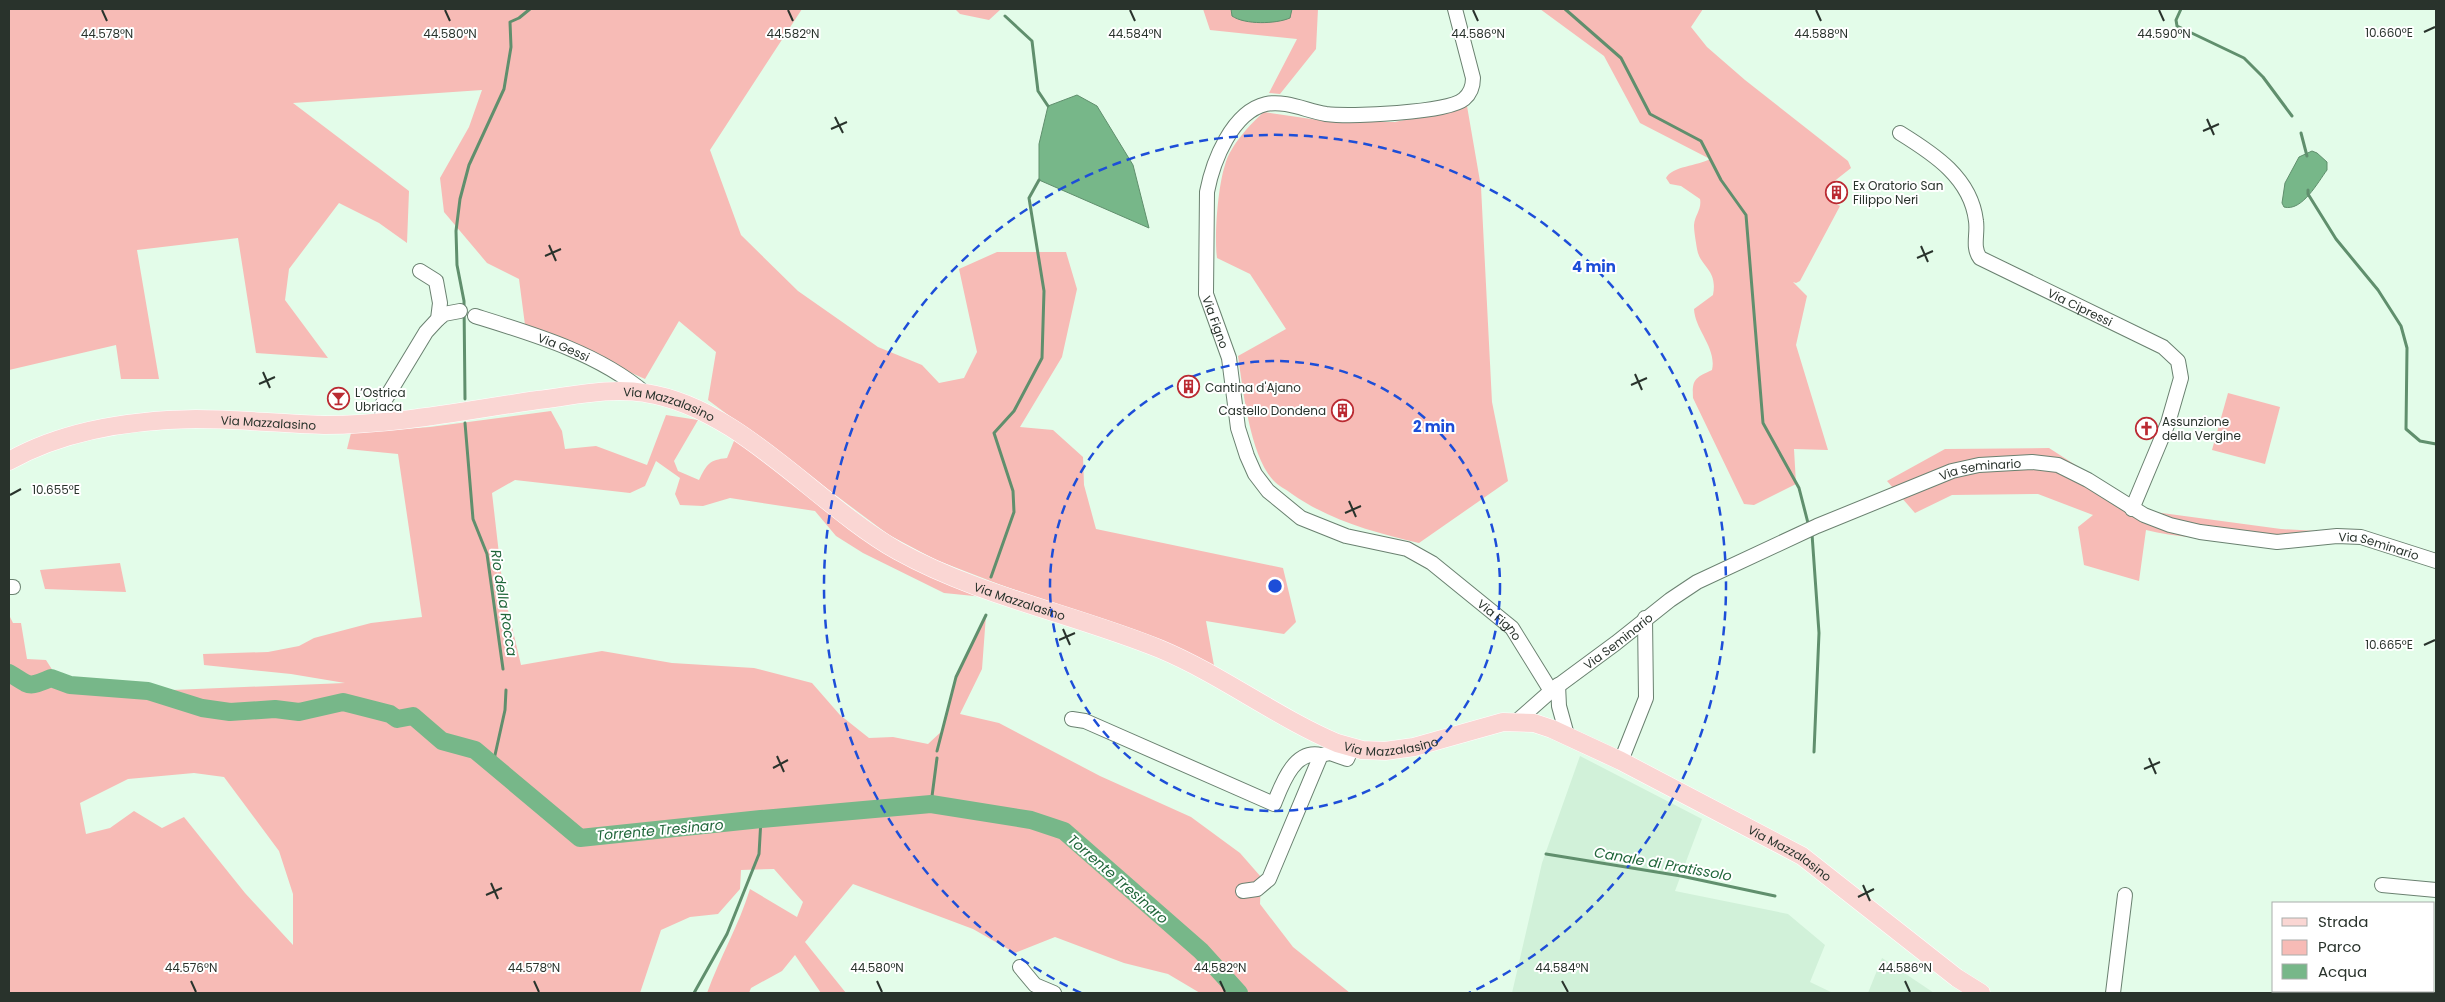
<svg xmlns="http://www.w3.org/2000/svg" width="2445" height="1002" viewBox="0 0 2445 1002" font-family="Poppins,sans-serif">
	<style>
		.built { fill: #d1f1d9 }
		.green { fill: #f7bbb6; fill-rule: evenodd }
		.water { fill: #77b789; stroke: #608f6d }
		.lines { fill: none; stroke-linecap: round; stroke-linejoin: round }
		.stream { stroke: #608f6d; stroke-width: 3 }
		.river { stroke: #77b789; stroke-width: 18 }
		.minor-casing { stroke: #6a8170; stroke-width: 16 }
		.major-casing { stroke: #fff; stroke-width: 19 }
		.minor { stroke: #fff; stroke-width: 14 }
		.major { stroke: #fad6d3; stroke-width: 18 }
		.ticks { fill: none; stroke: #29332c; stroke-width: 2 }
		.ring { fill: none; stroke: #1d4ed8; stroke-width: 2.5; stroke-dasharray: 9 6 }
		.labels { text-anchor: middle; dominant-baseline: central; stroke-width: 4; stroke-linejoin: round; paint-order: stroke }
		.poi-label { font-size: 12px; fill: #29332c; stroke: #fff; text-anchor: start }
		.street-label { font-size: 12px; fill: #29332c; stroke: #fff }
		.water-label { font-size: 14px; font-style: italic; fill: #20663a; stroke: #fff }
		.ticks-label { font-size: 12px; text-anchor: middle; fill: #29332c; stroke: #fff; stroke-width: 4; stroke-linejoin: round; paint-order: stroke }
		.centre { fill: #1d4ed8; stroke: #fff; stroke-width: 2.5 }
		.ring-label { font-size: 15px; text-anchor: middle; font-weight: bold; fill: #1d4ed8; stroke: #fff; stroke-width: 4; stroke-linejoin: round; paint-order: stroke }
	</style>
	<rect width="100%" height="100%" fill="#e3fce9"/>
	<g class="built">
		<polygon points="1580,756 1702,819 1675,891 1788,914 1825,945 1810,982 1833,993 1512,993 1542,863"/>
		<polygon points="1882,958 1934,993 1868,993"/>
	</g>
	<g class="green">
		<polygon points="9,9 802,9 710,150 741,235 798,291 878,347 922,365 939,383 964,378 977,352 959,269 997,252 1066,252 1077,289 1062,357 1020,427 1053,430 1083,457 1084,485 1096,529 1283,568 1296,622 1284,634 1206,621 1215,671 1142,634 1001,585 936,560 889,535 708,400 716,352 679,321 645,379 525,325 519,279 487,263 444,212 440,178 469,127 482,90 293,103 409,191 407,243 379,223 339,203 289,269 285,300 328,358 256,353 238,238 137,250 159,379 121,379 116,345 9,370"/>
		<polygon points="955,9 1001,9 989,20 960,14"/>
		<polygon points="1203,9 1231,9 1232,16 1292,12 1292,9 1318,9 1316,49 1280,94 1269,93 1297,39 1210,30"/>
		<path d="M1540,9H1703L1691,27L1707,47L1745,80L1848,161L1851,168L1832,183L1826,198L1840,206L1800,281L1796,283L1793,282L1807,296L1796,345L1828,450L1794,449L1796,484L1754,505L1744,504L1693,398C1692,379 1695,378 1712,370C1717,348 1695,330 1694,309L1713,295C1718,269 1700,267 1697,249C1696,242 1694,232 1694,225C1695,215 1702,209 1700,199L1681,186L1670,184L1666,178C1672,166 1698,166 1710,159L1640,123L1604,56Z"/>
		<path d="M1467,106L1481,187L1492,402L1508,481L1419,543C1373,532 1331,521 1292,494C1286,489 1278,486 1273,480C1250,455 1243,390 1238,356L1286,329L1250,274L1217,258C1214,236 1218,186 1225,165C1230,146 1250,124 1264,112L1332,122H1395Z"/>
		<polygon points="2228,393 2280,407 2265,464 2212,450"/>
		<path d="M551,411L562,431L565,449L596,446L647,465L666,415L698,420L674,461L678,471L699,480C707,464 709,460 727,458L736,436L845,521L994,598L944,593L863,553L836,536L815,511L730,498L703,506L680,505L675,494L680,478L656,461L645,486L630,493L515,480L492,493L503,589L521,665L602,651L672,663L754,668L812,683L840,715L869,738L893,737L928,744L943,730L956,677L986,615L982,669L960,714L999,723L1100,776L1191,817L1240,853L1261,877L1260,904L1293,947L1350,993H1200L1168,974L1124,963L1055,937L1015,953L973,929L853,884L805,942L846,993H821L795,955L782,971L751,988L749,993H707C720,957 739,925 750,889L797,917L803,902L774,869L741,870L740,889L718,914L690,917L661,930L640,993H9V615L13,623H21L27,659L46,660L53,671L70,685L148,691L345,683L291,674L204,665L203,654L268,652L299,646L314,638L371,623L422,617L398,454L347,449L351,433L430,427ZM194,773L224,777L279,851L293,894V945L245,893L184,817L162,828L134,811L110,828L86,834L80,803L128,779Z"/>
		<path d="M2049,448L2147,511L2281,529L2355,533C2286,538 2213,546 2146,530L2139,581L2084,565L2078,527L2093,515L2038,494L1952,495L1915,513L1887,481L1945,449Z"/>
		<polygon points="120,563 126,592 45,589 40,570"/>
	</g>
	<g class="water">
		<path d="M1231,9H1292L1290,18C1276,24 1245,25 1232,16Z"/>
		<polygon points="1077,95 1097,106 1133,165 1149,228 1039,180 1039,144 1048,106"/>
		<path d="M2312,151L2317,153L2327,162V170C2318,182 2302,212 2284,207L2282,203L2285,183L2299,157Z"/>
	</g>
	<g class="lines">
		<g class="stream">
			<polyline points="1565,9 1621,58 1650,114 1701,141 1721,180 1746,215 1763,423 1799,488 1808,523"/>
			<polyline points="2181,9 2176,20 2177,26 2244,58 2263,77 2292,116"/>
			<polyline points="1005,16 1032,41 1038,91 1048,106"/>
			<polyline points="2301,133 2307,156"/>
			<polyline points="2308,190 2308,194 2336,239 2378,290 2401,326 2407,348 2406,429 2420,441 2436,444"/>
			<polyline points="465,399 464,301 457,265 456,231 460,199 469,165 504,89 511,47 510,22 519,18 530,9"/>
			<polyline points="465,423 473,519 487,554 503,669"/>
			<polyline points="1812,534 1819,633 1814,752"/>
			<polyline points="991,577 1014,512 1013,491 994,433 1014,411 1042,358 1044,291 1029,198 1039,180"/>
			<polyline points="937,751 956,677 986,615"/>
			<polyline points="493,764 505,710 506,690"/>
			<polyline points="931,804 937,758"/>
			<polyline points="1546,854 1681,876 1775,896"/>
			<polyline points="694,993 727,934 759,854 761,819"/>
		</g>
		<path class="river" d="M9,673C30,685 26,689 51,678L70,685L148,691L202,708L230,712L275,709L299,712L343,702L390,714L397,719L413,716L442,741L475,750L580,838L761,819L931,804L1031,820L1064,831L1201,951L1239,993"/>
		<defs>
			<g id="minor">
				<path id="s1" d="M1455,9L1473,78C1473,86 1471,93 1464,99C1447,113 1350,117 1326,114C1307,111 1286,100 1266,104C1232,112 1213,161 1207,192L1206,294L1229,358L1238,428L1247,456L1255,474L1268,491L1301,518L1346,536L1407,549L1432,563L1512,628L1551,691"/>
				<path id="s2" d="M1900,133C1934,154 1971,178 1976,221C1978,234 1972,247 1980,258L2163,347L2178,361L2181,378L2168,423L2132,509"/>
				<path id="s3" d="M475,316C533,334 598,353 645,393"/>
				<polyline points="438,319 444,314 460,311"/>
				<polyline points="382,421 383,403 426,332 438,319 440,303 436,281 420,271"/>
				<polyline points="9,587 13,587"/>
				<polyline points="1558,685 1559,706 1567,735"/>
				<path d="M1072,719L1085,721L1274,804C1282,784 1294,749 1321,755"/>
				<path id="s4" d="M1517,721L1551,691L1616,643L1670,600L1697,582L1817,526L1952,471L1979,465L2032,462L2058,465L2088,480L2144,515L2170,525L2200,532L2277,542L2337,536L2361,537L2436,561"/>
				<polyline points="1621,761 1646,698 1645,618"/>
				<polyline points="2382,885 2436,890"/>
				<polyline points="1243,891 1257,889 1269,879 1321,755 1330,753 1347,759 1352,748"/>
				<polyline points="1020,967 1035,985 1054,993"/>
				<polyline points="2113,993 2125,895"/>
			</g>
			<g id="major">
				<path id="s5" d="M9,461C64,430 132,420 196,419C239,419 281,424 324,425C396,425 468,410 538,400C573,396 610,387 645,393C740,407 816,505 898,551C979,596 1074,614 1160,649C1222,675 1276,717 1337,743L1362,750L1385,751L1414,747L1503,722L1534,723L1552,729L1621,761L1802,856L1957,978L1981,993"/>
			</g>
		</defs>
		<use href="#minor" class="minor-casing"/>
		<use href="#major" class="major-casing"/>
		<use href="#minor" class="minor"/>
		<use href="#major" class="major"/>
	</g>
	<path class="ticks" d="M102,10L107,21M445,10L450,21M788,10L793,21M1130,10L1135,21M1473,10L1478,21M1816,10L1821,21M2159,10L2164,21M2424,32L2435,27M835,117L843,133M2207,119L2214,135M831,129L847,122M2203,131L2219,124M549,245L556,261M1921,246L1928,262M545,256L561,249M1917,258L1933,251M263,372L270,388M1635,374L1642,390M259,384L275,377M1631,385L1647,378M10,495L21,489M1349,501L1356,517M1345,513L1361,506M1063,629L1070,645M1059,640L1075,633M2424,645L2435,640M777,756L784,772M2149,758L2156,774M773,768L788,760M2144,769L2160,762M491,883L498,899M1863,885L1870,901M486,895L502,888M1858,897L1874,889M191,981L196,992M534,981L539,992M877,981L882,992M1220,981L1225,992M1562,981L1568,992M1905,981L1910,992"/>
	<g class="ring">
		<circle cx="1275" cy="586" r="225"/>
		<path d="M1081 993A451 451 0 1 1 1469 993"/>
	</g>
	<defs>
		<symbol id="building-ring" viewBox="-11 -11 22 22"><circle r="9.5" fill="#fff" stroke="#ba2a32" stroke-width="1.5"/><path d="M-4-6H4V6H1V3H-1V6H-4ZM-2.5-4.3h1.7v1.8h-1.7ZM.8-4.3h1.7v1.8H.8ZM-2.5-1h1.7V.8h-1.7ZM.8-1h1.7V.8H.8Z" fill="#ba2a32"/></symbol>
		<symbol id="bar-ring" viewBox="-11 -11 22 22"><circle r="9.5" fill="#fff" stroke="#ba2a32" stroke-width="1.5"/><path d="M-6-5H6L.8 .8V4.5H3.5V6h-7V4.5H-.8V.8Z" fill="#ba2a32"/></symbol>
		<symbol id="church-ring" viewBox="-11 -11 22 22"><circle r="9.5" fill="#fff" stroke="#ba2a32" stroke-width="1.5"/><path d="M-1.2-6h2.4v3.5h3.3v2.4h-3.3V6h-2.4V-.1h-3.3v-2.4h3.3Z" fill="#ba2a32"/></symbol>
	</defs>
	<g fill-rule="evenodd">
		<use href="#building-ring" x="1824" y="180" width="25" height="25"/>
		<use href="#building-ring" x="1176" y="374" width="25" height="25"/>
		<use href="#bar-ring" x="326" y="386" width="25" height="25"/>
		<use href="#building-ring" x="1330" y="398" width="25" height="25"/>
		<use href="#church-ring" x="2134" y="416" width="25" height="25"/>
	</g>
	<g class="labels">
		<g class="poi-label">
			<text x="1853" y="185">Ex Oratorio San<tspan x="1853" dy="14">Filippo Neri</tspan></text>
			<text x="1205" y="387">Cantina d'Ajano</text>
			<text x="355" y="392">L’Ostrica<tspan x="355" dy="14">Ubriaca</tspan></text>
			<text x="1326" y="410" text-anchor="end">Castello Dondena</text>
			<text x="2162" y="421">Assunzione<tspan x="2162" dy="14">della Vergine</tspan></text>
		</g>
		<g class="street-label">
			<text stroke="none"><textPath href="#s2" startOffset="270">Via Cipressi</textPath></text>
			<text stroke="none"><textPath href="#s1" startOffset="539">Via Figno</textPath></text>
			<text stroke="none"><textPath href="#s3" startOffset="94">Via Gessi</textPath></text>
			<text stroke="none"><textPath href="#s5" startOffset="671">Via Mazzalasino</textPath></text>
			<text stroke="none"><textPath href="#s5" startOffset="266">Via Mazzalasino</textPath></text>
			<text stroke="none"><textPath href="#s4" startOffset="534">Via Seminario</textPath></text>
			<text stroke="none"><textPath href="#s4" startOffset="952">Via Seminario</textPath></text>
			<text stroke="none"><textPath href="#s5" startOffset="1078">Via Mazzalasino</textPath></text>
			<text stroke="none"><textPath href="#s1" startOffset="989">Via Figno</textPath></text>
			<text stroke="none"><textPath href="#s4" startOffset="129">Via Seminario</textPath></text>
			<text stroke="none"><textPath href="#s5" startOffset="1482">Via Mazzalasino</textPath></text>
			<text stroke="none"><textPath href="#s5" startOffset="1916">Via Mazzalasino</textPath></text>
		</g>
		<g class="water-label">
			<text transform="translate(504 603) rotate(81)">Rio della Rocca</text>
			<text transform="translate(660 830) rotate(-5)">Torrente Tresinaro</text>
			<text transform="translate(1663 864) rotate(10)">Canale di Pratissolo</text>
			<text transform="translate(1118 879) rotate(41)">Torrente Tresinaro</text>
		</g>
	</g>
	<g class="ticks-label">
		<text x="2389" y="37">10.660°E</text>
		<text x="107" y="38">44.578°N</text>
		<text x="450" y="38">44.580°N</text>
		<text x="793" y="38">44.582°N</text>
		<text x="1135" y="38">44.584°N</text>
		<text x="1478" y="38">44.586°N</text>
		<text x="1821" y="38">44.588°N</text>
		<text x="2164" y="38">44.590°N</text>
		<text x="56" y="494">10.655°E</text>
		<text x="2389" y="649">10.665°E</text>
		<text x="191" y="972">44.576°N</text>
		<text x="534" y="972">44.578°N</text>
		<text x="877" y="972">44.580°N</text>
		<text x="1220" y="972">44.582°N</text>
		<text x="1562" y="972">44.584°N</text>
		<text x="1905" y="972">44.586°N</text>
	</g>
	<circle cx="1275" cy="586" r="8" class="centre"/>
	<g class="ring-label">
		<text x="1594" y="272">4 min</text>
		<text x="1434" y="432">2 min</text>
	</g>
	<rect width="2445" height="1002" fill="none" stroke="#29332c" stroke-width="20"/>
	<rect x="2272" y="902" width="162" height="90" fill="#ffffff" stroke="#a9adab"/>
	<rect x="2282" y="918" width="25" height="8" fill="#fad6d3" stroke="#a9adab"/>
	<text x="2318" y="927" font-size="15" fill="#29332c">Strada</text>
	<rect x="2282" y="940" width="25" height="15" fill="#f7bbb6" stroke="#a9adab"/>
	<text x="2318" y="952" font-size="15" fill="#29332c">Parco</text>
	<rect x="2282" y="964" width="25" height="15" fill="#77b789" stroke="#a9adab"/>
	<text x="2318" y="977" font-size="15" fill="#29332c">Acqua</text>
</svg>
